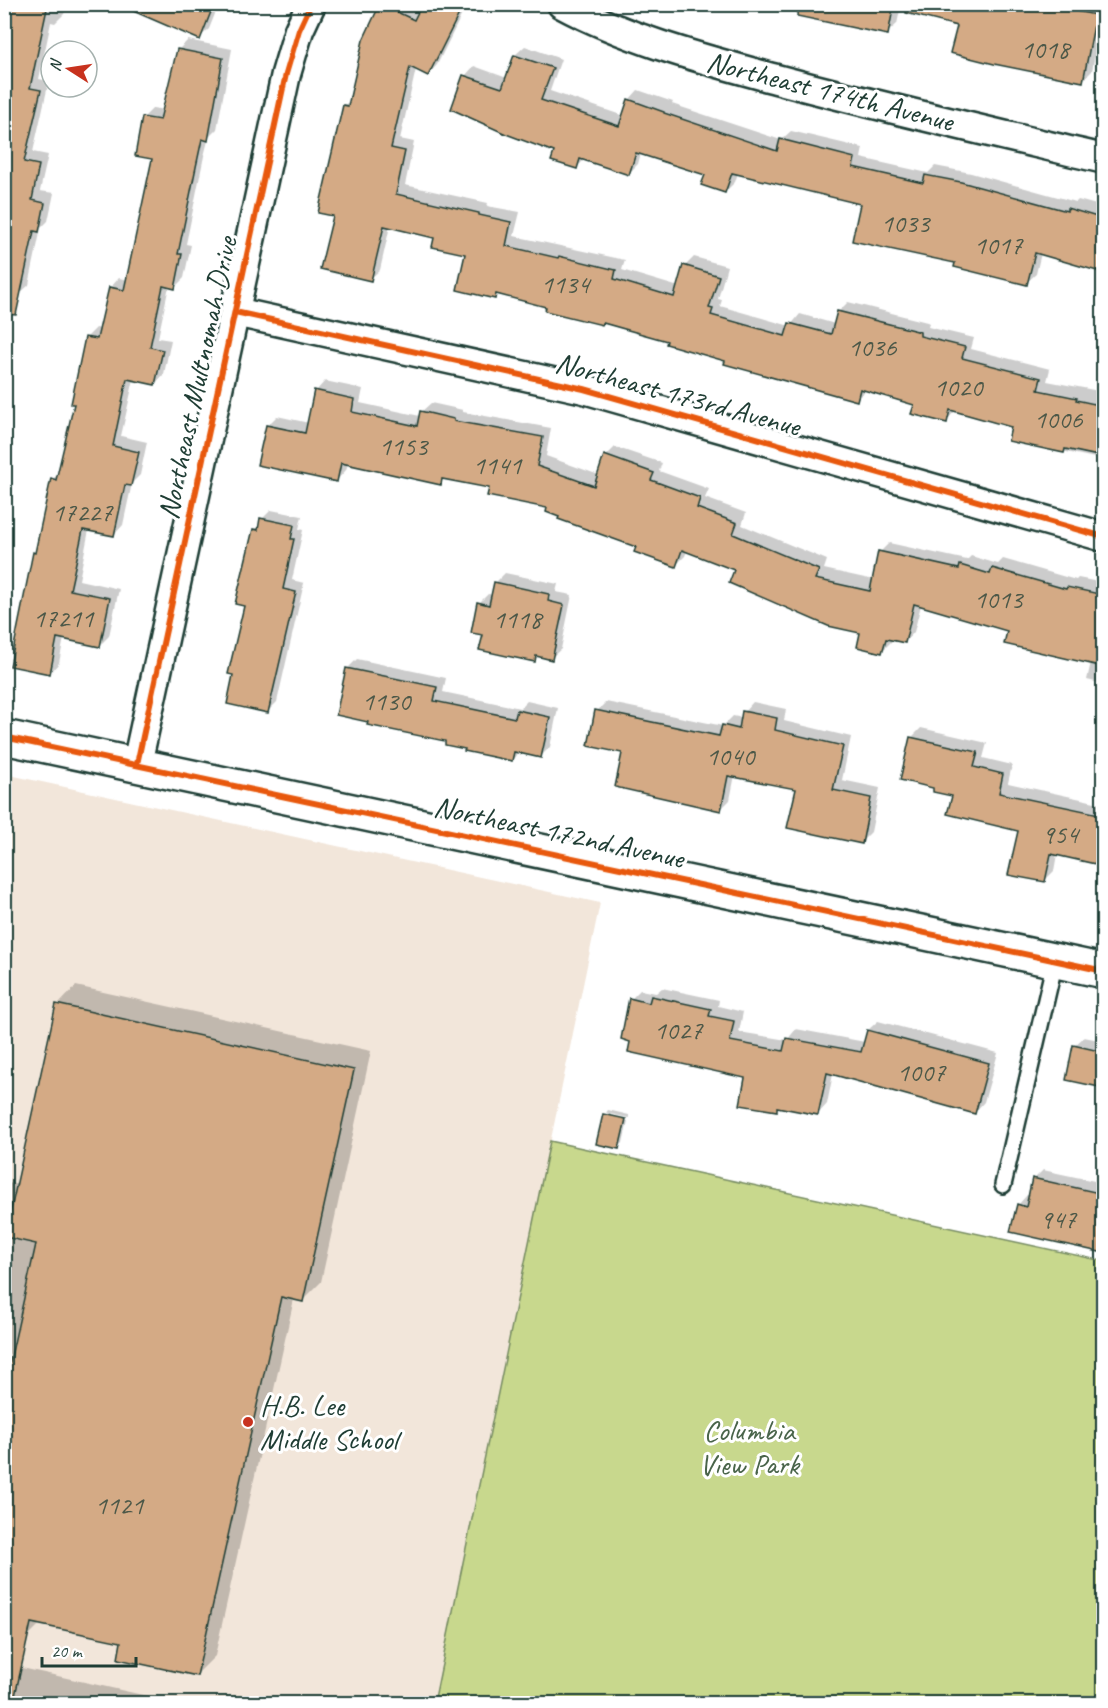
<svg xmlns="http://www.w3.org/2000/svg" width="1108" height="1708" viewBox="0 0 1108 1708" font-family="Caveat,sans-serif">
	<style>
		.built { fill: #f2e6da }
		.green { fill: #c8d88d; stroke: #748a60; stroke-width: 1.5 }
		.shadow { fill: #0003 }
		.building { fill: #d4aa85; stroke: #1f3d34; stroke-width: 1.5 }
		.lines { fill: none; stroke-linecap: round; stroke-linejoin: round }
		.service-casing { stroke: #1f3d34; stroke-width: 20 }
		.minor-casing { stroke: #1f3d34; stroke-width: 33 }
		.tertiary-casing { stroke: #1f3d34; stroke-width: 38 }
		.service { stroke: #fff; stroke-width: 15 }
		.minor { stroke: #fff; stroke-width: 28 }
		.tertiary { stroke: #fff; stroke-width: 33 }
		.cycleway-casing { stroke: #fff; stroke-width: 10 }
		.cycleway { stroke: #e8590c; stroke-width: 6 }
		.poi-dot { fill: #c8321e; stroke: #fff; stroke-width: 2 }
		.labels { text-anchor: middle; dominant-baseline: central; stroke-width: 6; stroke-linejoin: round; paint-order: stroke }
		.number-label { font-size: 27px; fill: #4c5848 }
		.street-label { font-size: 30px; fill: #1f3d34; stroke: #fff }
		.poi-label { font-size: 30px; fill: #1f3d34; stroke: #fff; text-anchor: start }
		.park-label { font-size: 30px; fill: #49644a; stroke: #fff }
	</style>
	<rect width="100%" height="100%" fill="#fff"/>
	<filter id="ink" filterUnits="userSpaceOnUse"><feTurbulence type="fractalNoise" baseFrequency=".0167" numOctaves="2"/><feDisplacementMap in="SourceGraphic" scale="12" xChannelSelector="R" yChannelSelector="G"/><feConvolveMatrix kernelMatrix="1 2 1 2 8 2 1 2 1" color-interpolation-filters="sRGB"/></filter>
	<g filter="url(#ink)">
		<polygon class="built" points="5,774 600,903 434,1703 5,1704"/>
		<polygon class="green" points="550,1141 1103,1261 1103,1703 434,1703"/>
		<g class="shadow">
			<polygon points="4,4 67,4 64,14 55,23 51,22 39,79 49,81 33,152 48,155 40,191 54,193 48,221 41,228 29,285 19,294 15,293 4,343"/>
			<polygon points="157,4 219,4 209,29 199,38"/>
			<polygon points="382,4 411,4 421,9 423,4 467,4 437,65 428,75 416,69 400,139 414,142 405,185 488,203 487,206 520,212 514,236 625,260 622,270 679,287 685,266 694,257 727,266 718,299 722,300 720,306 790,326 800,314 835,324 838,312 848,302 927,322 929,323 928,327 974,338 971,349 1050,369 1047,381 1104,392 1104,460 1010,440 1013,426 956,410 946,421 915,404 866,390 857,399 727,360 669,340 498,293 494,297 467,253 435,237 390,226 380,270 370,279 334,215 345,105 351,99 365,40"/>
			<polygon points="815,4 1104,4 1104,51 1096,49 1092,71 1083,80 958,25 900,10 897,24 887,33"/>
			<polygon points="188,40 232,49 217,129 209,137 204,156 186,244 191,245 184,278 175,287 169,286 158,338 171,340 164,374 155,384 134,379 121,436 147,442 140,475 132,483 123,525 114,535 89,530 79,580 119,589 109,636 100,645 64,638 59,663 50,673 34,553 37,551 53,479 60,472 76,403 86,338 96,328 101,329 110,288 119,278 128,280 154,158 143,118 153,108 164,110 178,50"/>
			<polygon points="525,46 561,59 550,91 624,116 629,100 638,90 673,102 672,104 781,140 791,131 863,148 861,158 928,173 935,166 971,173 1076,202 1078,200 1104,207 1104,271 1041,253 1036,274 1026,283 957,261 862,203 738,173 735,182 725,192 707,174 641,153 638,164 628,174 585,159 576,168 465,76 474,66 507,78 515,55"/>
			<polygon points="4,356 7,356 5,366 9,367 4,388"/>
			<polygon points="325,381 363,389 360,403 420,416 421,412 431,403 463,410 463,412 551,428 546,456 599,475 606,456 615,447 662,463 659,471 709,489 705,498 746,513 742,525 827,560 824,569 874,580 880,552 889,543 967,560 971,556 998,564 1003,559 1076,580 1078,578 1104,583 1104,684 1087,680 1091,662 1009,630 921,605 914,632 905,642 892,639 891,642 882,651 862,632 736,569 687,551 685,556 676,565 638,546 549,506 490,487 445,478 440,483 348,463 346,470 337,480 267,426 277,416 309,423 316,391"/>
			<polygon points="271,510 302,516 299,529 303,530 292,580 304,583 277,702 267,712 245,605 254,530 261,523 262,519"/>
			<polygon points="505,573 558,584 556,592 572,595 561,649 551,658 539,655 534,660 485,634 479,603 488,594 493,595 496,582"/>
			<polygon points="357,659 446,678 443,692 520,708 527,701 558,708 550,747 541,756 519,752 512,760 467,748 447,740 347,669"/>
			<polygon points="606,702 723,726 733,716 743,718 744,712 753,702 786,709 784,721 851,737 842,780 880,788 871,832 861,842 797,788 735,775 730,800 721,809 624,752 597,711"/>
			<polygon points="921,728 987,743 983,758 1012,765 1008,783 1104,804 1104,864 1057,854 1054,871 1044,881 1019,830 953,795 911,738"/>
			<polygon points="76,986 371,1051 321,1282 302,1301 294,1299 215,1656 197,1674 123,1641 41,1623 27,1637 13,1355 4,1353 4,1182 18,1185 58,1005"/>
			<polygon points="662,988 719,1000 718,1006 743,1012 739,1032 787,1040 796,1029 865,1042 868,1030 878,1021 998,1053 984,1102 975,1112 833,1074 827,1104 818,1114 780,1106 776,1110 747,1077 632,1041 631,999 640,990 656,993"/>
			<polygon points="1084,1037 1104,1041 1104,1086 1074,1046"/>
			<polygon points="608,1110 629,1115 629,1118 606,1113"/>
			<polygon points="605,1114 605,1116 628,1121 623,1143 619,1147 604,1115"/>
			<polygon points="1043,1170 1104,1183 1104,1251 1018,1205 1027,1195 1030,1196 1034,1179"/>
			<polygon points="4,1664 183,1704 4,1704"/>
		</g>
		<g class="building">
			<polygon points="4,4 48,4 30,88 41,90 24,162 39,165 32,200 45,203 39,232 34,231 16,315 4,314"/>
			<polygon points="117,4 214,4 200,40"/>
			<polygon points="380,4 414,20 422,4 446,4 460,12 428,76 410,67 391,148 405,151 396,194 479,213 479,215 511,222 506,246 558,258 559,256 616,270 614,279 674,297 683,265 719,276 709,308 713,309 711,315 785,336 789,323 831,334 837,311 917,331 920,332 920,336 965,347 962,358 1041,378 1038,390 1077,398 1076,400 1104,406 1104,432 1098,456 1065,449 1064,453 1008,441 1011,427 950,410 947,423 911,414 914,405 860,389 857,401 724,364 725,361 666,344 667,341 603,323 602,325 545,311 546,307 496,294 495,299 457,290 465,254 432,247 434,238 384,226 371,281 320,269 333,216 318,213 343,105 348,106 363,40"/>
			<polygon points="798,4 894,4 888,35 797,16"/>
			<polygon points="907,4 1040,4 1096,15 1083,82 994,64 950,53 957,26 906,13"/>
			<polygon points="177,49 223,58 208,141 202,139 196,167 178,254 182,254 175,289 163,286 150,347 163,350 155,385 127,379 113,446 139,452 131,486 125,485 114,536 83,530 70,590 110,598 100,647 57,638 50,674 10,666 33,552 35,553 51,478 56,480 74,404 71,404 85,337 97,339 109,287 124,290 152,159 135,156 142,117 160,120"/>
			<polygon points="514,55 553,68 541,100 619,126 628,99 664,112 664,113 777,151 780,139 855,158 853,167 923,183 925,175 961,182 1067,211 1067,208 1104,219 1104,273 1035,253 1027,285 954,267 955,263 852,241 860,204 732,173 725,193 701,185 705,175 636,153 629,175 580,159 577,169 551,161 554,152 506,134 451,109 463,75 502,88"/>
			<polygon points="314,390 354,399 352,412 417,426 420,411 454,419 454,421 543,437 537,466 594,486 604,455 654,473 651,480 700,498 697,508 737,523 733,534 819,570 815,579 870,591 878,551 959,569 960,565 990,574 992,568 1066,589 1067,587 1104,595 1104,667 1004,644 1007,631 914,604 905,643 886,639 882,653 857,647 860,633 828,626 729,583 734,570 682,550 676,567 634,552 636,547 558,519 559,517 546,512 547,508 487,496 489,488 442,479 441,485 341,463 337,482 257,465 266,425 305,433"/>
			<polygon points="260,518 294,525 291,539 294,539 283,589 296,592 268,713 227,704 233,675 228,674 244,606 235,604 253,529 258,530"/>
			<polygon points="494,582 549,594 548,601 564,605 552,660 536,656 535,662 479,650 483,635 471,633 477,602 489,605"/>
			<polygon points="346,668 437,687 434,701 515,718 517,710 550,717 541,758 514,752 512,761 464,751 465,749 445,745 445,741 367,725 368,722 336,715"/>
			<polygon points="595,710 719,736 722,725 739,729 742,711 777,718 775,730 843,746 833,790 871,798 862,844 787,828 796,789 728,776 721,811 615,787 622,753 588,746"/>
			<polygon points="910,737 978,752 974,767 1003,774 999,793 1104,815 1104,866 1051,854 1045,882 1008,875 1018,831 947,814 952,796 933,792 933,788 900,780"/>
			<polygon points="651,996 711,1009 709,1016 734,1021 730,1041 783,1051 786,1038 861,1052 867,1030 989,1063 975,1114 827,1073 818,1115 777,1107 777,1111 740,1105 745,1078 628,1052 630,1042 621,1039 629,998 649,1003"/>
			<polygon points="56,1004 354,1070 303,1302 281,1297 197,1676 118,1659 121,1642 31,1623 15,1696 4,1695 4,1388 36,1244 5,1237"/>
			<polygon points="1073,1045 1104,1052 1104,1088 1066,1080"/>
			<polygon points="603,1114 626,1119 619,1149 596,1144"/>
			<polygon points="1032,1178 1104,1194 1104,1253 1010,1232 1017,1204 1026,1207"/>
		</g>
		<g class="lines">
			<defs>
				<polyline id="service" points="1003,1185 1055,961"/>
				<g id="minor">
					<path d="M562,4C629,40 703,59 776,79C885,108 994,133 1104,159"/>
					<polyline points="235,312 584,389 1104,537"/>
					<polyline points="137,764 286,74 299,30 311,4"/>
				</g>
				<polyline id="tertiary" points="4,737 1104,971"/>
			</defs>
			<use href="#service" class="service-casing"/>
			<use href="#minor" class="minor-casing"/>
			<use href="#tertiary" class="tertiary-casing"/>
			<use href="#service" class="service"/>
			<use href="#minor" class="minor"/>
			<use href="#tertiary" class="tertiary"/>
			<defs>
				<g id="cycleway">
					<polyline points="235,312 584,389 1104,537"/>
					<polyline points="4,737 1104,971"/>
					<polyline points="137,764 286,74 299,30 311,4"/>
				</g>
			</defs>
			<use href="#cycleway" class="cycleway-casing"/>
			<use href="#cycleway" class="cycleway"/>
		</g>
	</g>
	<circle class="poi-dot" cx="248" cy="1422" r="6"/>
	<g class="labels">
		<g class="number-label">
			<text x="1045" y="49">1018</text>
			<text x="905" y="223">1033</text>
			<text x="998" y="245">1017</text>
			<text x="565" y="284">1134</text>
			<text x="872" y="347">1036</text>
			<text x="958" y="387">1020</text>
			<text x="1058" y="419">1006</text>
			<text x="403" y="446">1153</text>
			<text x="497" y="465">1141</text>
			<text x="82" y="512">17227</text>
			<text x="998" y="599">1013</text>
			<text x="63" y="618">17211</text>
			<text x="517" y="619">1118</text>
			<text x="386" y="701">1130</text>
			<text x="730" y="756">1040</text>
			<text x="1060" y="834">954</text>
			<text x="678" y="1030">1027</text>
			<text x="921" y="1072">1007</text>
			<text x="1058" y="1219">947</text>
			<text x="119" y="1505">1121</text>
		</g>
		<g class="street-label">
			<text transform="translate(830 91) rotate(14)">Northeast 174th Avenue</text>
			<text transform="translate(197 378) rotate(-78)">Northeast Multnomah Drive</text>
			<text transform="translate(678 394) rotate(15)">Northeast 173rd Avenue</text>
			<text transform="translate(559 832) rotate(12)">Northeast 172nd Avenue</text>
		</g>
		<g class="poi-label">
			<text x="260" y="1405">H.B. Lee<tspan x="260" dy="34">Middle School</tspan></text>
		</g>
		<g class="park-label">
			<text x="749" y="1430">Columbia<tspan x="749" dy="34">View Park</tspan></text>
		</g>
	</g>
	<rect width="1108" height="1708" fill="none" stroke="#fff" stroke-width="24"/>
	<rect x="12" y="12" width="1084" height="1684" fill="none" stroke="#1f3d34" stroke-width="2" filter="url(#ink)"/>
	<g transform="translate(69 69) rotate(282)"><circle r="28" fill="#ffffff" stroke="#a5b1ae" stroke-width="1.5"/>
	<path d="M0-4.5L10 22L0 15L-10 22Z" fill="#c8321e"/>
	<text y="-9" font-size="16" font-weight="bold" text-anchor="middle" fill="#1f3d34">N</text>
	</g>
	<path d="M42 1657v9h94v-9" fill="none" stroke="#1f3d34" stroke-width="3"/>
	<text x="51" y="1657" font-size="18" fill="#1f3d34" stroke="#ffffff" stroke-width="4.5" paint-order="stroke">20 m</text>
</svg>
